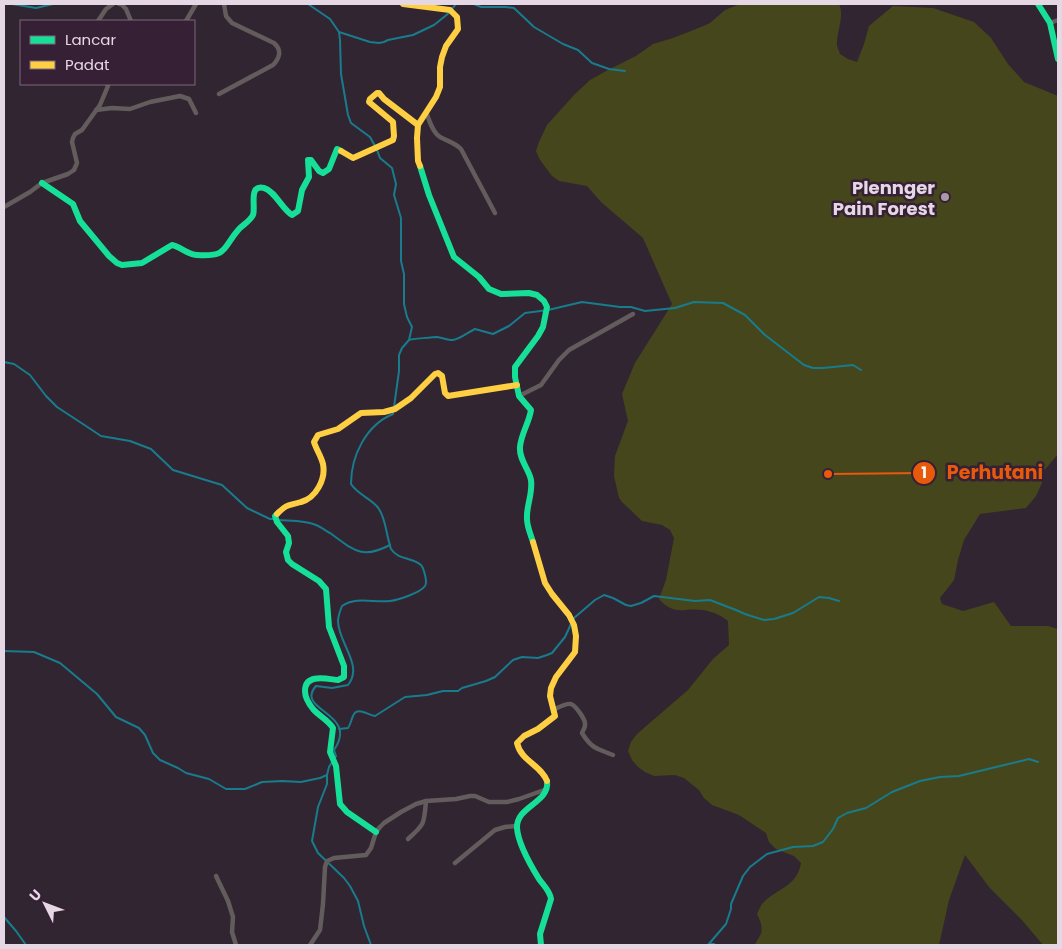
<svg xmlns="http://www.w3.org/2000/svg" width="1062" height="949" viewBox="0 0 1062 949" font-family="Poppins,sans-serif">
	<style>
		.green { fill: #45461b }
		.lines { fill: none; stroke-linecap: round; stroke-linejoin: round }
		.stream { stroke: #187c8d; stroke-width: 2 }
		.street { stroke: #635c5c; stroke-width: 4.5 }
		.fast { stroke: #16e098; stroke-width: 6 }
		.slow { stroke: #ffcf43; stroke-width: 6 }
		.poi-dot { fill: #a799a6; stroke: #362035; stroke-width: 2 }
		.labels { text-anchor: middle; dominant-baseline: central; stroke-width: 5; stroke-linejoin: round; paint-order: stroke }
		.poi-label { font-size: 18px; font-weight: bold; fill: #e6d7e5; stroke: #362035; text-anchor: end }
		.leader { fill: none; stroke: #e8590c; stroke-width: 2 }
		.callout-dot { fill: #e8590c; stroke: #362035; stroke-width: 2 }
		.mark-label { font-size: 15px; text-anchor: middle; font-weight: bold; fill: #fff }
		.callout-label { font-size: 19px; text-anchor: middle; font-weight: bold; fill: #e8590c; stroke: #362035; stroke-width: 5; stroke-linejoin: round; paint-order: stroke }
	</style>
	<rect width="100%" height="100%" fill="#312531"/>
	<path class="green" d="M740,4H839C845,17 836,32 837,46C838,48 839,51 840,54L848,59L857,62L864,44L869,26L893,6L933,8L974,22L991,38L1008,64L1024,82L1058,96V454L1043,472L1042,483L1036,496L1026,508L980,514L964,540L958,560L954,580L940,598L942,604L963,611L994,602L1011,626H1048L1058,629V945H1043L1021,919L989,887L965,855L949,900L939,945H755C756,941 759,938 761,934C763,927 760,920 757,914C759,910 760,906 763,903C777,888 797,887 801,863L794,856L776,849L769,842L766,833L739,815L712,805L704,798L699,790L684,778L675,775L654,776L645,772L638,767L632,760L628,751L631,742L637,734L688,690L713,659L729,645L728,621C721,615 713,612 703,610C684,607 675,617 659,599L666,580L674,538L670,530L662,525L642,521L622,502L619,498L614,476L615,456L628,421L622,394L635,363L672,304L643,238L601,202L587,186L559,181L552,176L540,160L536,151L539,142L547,125L574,95L590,80L608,70L636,56L653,44L673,38L701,27L710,23L725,10Z"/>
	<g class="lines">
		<g class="stream">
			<polyline points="12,4 36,8 53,4"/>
			<polyline points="308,4 330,19 339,32 340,40 341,74 348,115 351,123 370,137 375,146"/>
			<polyline points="474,4 481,7 505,7 514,8 534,27 563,44 578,50 592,63 609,69 625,71"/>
			<polyline points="452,9 456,4"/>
			<polyline points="339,32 370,42 379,43 384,42 388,40 413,35 434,25 449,13"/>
			<polyline points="377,150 380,158 392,168 396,184 394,195 401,218 401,261 404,274 404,304 407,317 412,327 409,340 402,348 399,355 399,371 394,407"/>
			<path d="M409,340C411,339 435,337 437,337C443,338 448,340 453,340C462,338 468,332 475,329L493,334L509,326L525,313L548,310L582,302L620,307H631L645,311L675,308L694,302L723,303L745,315L765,335L804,365L813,368H823L853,365L861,370"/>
			<polyline points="4,362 14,364 30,375 46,396 57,407 89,428 101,436 130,441 151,449 173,470 222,485 247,508 270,519 273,519"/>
			<path d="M278,520C291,521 304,520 316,525C321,527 326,531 330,533C354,550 361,560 390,545"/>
			<polyline points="574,618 595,600 604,595 613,598 626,605 631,606 641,603 654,596 695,601 710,600 736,610 745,614 764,620 774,619 793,613 819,597 829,598 839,601"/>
			<polyline points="4,651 34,652 60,663 97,694 116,717 139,728 145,735 153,753 160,760 178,768 186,773 209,779 226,789 245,789 262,782 282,781 301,782 320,778 327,775"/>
			<path d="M339,729L348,728C351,724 351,720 353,716C357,706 368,715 375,716L405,697L427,695L443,691H458L462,688L486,681L495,677L513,660L522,657L538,658L547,655L552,653L565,637L571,624"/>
			<path d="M335,758L336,756L334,750C360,712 294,711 316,686L332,688L348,685C364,665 338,643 338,621C338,616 340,611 342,606C356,596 374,603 390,601C398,600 420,593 425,586C427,583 426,579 425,575C424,572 424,568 421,565C412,557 398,560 391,549C390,547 390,544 389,542C386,531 385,518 379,509C374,500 358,495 351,484C351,456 366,425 393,414V411"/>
			<polyline points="332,762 329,767 327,775 327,784 318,807 312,841 318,853 344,878 350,886 358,901 364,926 371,945"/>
			<polyline points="4,917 16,931 26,945"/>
			<polyline points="709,944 714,944 715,945"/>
			<polyline points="708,945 726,924 731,909 731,904 743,876 750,867 767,854 793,847 813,846 823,842 833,829 838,818 847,813 866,808 892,792 920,781 940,777 959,776 1029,759 1038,762"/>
		</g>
		<g class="street">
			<polyline points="119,4 121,4 126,9 131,21"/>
			<polyline points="98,21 106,9 113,4"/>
			<polyline points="186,21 196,4"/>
			<polyline points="1050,23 1058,20"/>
			<path d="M219,94L273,65C280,58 282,50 274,43L232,23L226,16L224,4"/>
			<polyline points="96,110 112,108 130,109 150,102 180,96 189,99 196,113"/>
			<path d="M426,112C429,119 432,132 440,137C447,141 454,142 461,149L495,213"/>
			<polyline points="4,207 30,192 42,183 68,174 74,170 77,163 72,142 73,138 75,134 82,130 100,105 108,86 107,84"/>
			<polyline points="519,396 541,385 559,360 569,350 633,314"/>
			<path d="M555,709C559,707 567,703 571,704C576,706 586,720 585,725C585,728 583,730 582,733C592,749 596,748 613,755"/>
			<path d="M408,839C425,824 424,824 426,801"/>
			<polyline points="455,863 495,830 505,827 516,826"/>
			<polyline points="216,876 228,901 233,917 232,932 236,945"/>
			<polyline points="310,945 320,930 323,904 325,867 327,861 334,858 366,855 371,848 376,832 380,827 384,823 401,812 416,804 426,801 456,799 470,796 475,796 489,802 507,802 519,799 547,789"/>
		</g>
		<g class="fast">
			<polyline points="1038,4 1050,23 1058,59"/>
			<path d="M420,166L429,195L454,257L479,277L489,289L501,294L529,293L537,295L544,301L547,307L543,327L538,336L515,367V377L519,396L531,410C529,423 521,434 520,447C519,460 529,469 531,480C533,494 526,506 527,519C527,527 531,535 533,542"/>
			<path d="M42,183L73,204L80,221L109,256L117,263L122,265L142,263L172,245C181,247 188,255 197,255C229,257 222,248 239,229C244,224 250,221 253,215C256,207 248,184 264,188C275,191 282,209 292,215L298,211L302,190L309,177L308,160H311L319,171L323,173L329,169L337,149L341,151"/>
			<path d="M277,514L275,516L277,522L288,536L289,543L286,552L288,560L292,564L319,581L326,589L329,627L344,666V677L338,680C327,679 305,673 305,691C305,697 309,704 313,709C319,716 328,720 333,728L330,752L336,766L340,804L347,812L376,832"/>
			<path d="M541,945L540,934L551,899C550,891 544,886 539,879C531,866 518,843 517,828C516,806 550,803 547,781"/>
		</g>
		<g class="slow">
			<polyline points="403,4 450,10 457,17 458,29 446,46 442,57 440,67 440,87 436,97 418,125 417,138 418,161 420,166"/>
			<polyline points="341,151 353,158 393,140 394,136 393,122 369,102 370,99 377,93 379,93 384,99 418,125"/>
			<path d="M277,514C288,503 288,506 301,502C316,498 326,479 323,464C321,456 316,449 314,442L318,435L338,429L361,413L384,412L395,409L411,398L435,374L438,373L442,376L445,393L448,396L517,385"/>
			<path d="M533,542L545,583L552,594L569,615L574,625L576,636L575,652L556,677L551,688L550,696L555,716L538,729L524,736L517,743C521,761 541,765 547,781"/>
		</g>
	</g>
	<circle class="poi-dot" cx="945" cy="197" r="5"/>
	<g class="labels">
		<g class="poi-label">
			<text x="935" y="187">Plennger<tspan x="935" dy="21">Pain Forest</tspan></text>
		</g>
	</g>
	<path class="leader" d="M828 474L924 473"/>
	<g class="callout-dot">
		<circle cx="828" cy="474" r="5"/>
		<circle cx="924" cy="473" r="12"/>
	</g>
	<g class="mark-label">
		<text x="924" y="478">1</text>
	</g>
	<g class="callout-label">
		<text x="995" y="479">Perhutani</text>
	</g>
	<rect width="1062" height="949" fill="none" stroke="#e6d7e5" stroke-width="10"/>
	<rect x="20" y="20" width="175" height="65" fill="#362035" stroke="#7c697b"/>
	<rect x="30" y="36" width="25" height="8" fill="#16e098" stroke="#7c697b"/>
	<text x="65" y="45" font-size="15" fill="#e6d7e5">Lancar</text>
	<rect x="30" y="61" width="25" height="8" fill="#ffcf43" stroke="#7c697b"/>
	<text x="65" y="70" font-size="15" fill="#e6d7e5">Padat</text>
	<g transform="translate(45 904) rotate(312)" stroke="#362035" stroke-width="4" paint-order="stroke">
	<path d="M0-4L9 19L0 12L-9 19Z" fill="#e6d7e5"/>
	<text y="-8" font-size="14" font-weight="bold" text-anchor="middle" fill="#e6d7e5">U</text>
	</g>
</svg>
